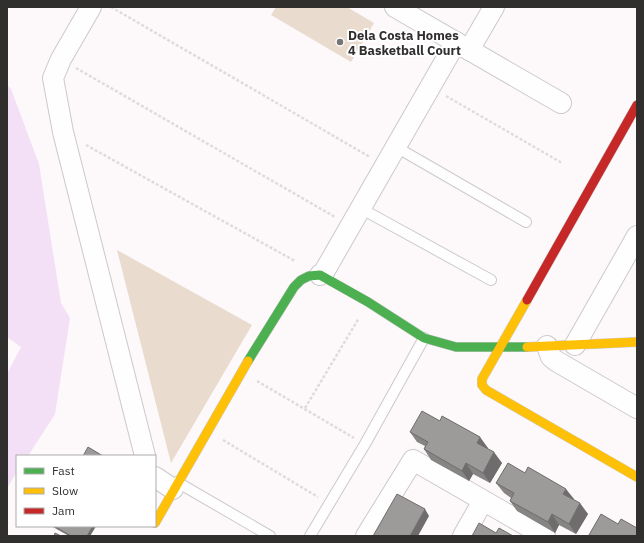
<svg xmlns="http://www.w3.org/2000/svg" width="644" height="543" viewBox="0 0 644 543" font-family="'IBM Plex Sans',sans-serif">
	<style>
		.green { fill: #eadbcf }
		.water { fill: #f3e0f6 }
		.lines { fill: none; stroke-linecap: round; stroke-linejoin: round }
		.lane-casing { stroke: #ccc9ca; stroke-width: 12 }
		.street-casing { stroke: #ccc9ca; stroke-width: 22 }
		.fast-casing { stroke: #ccc9ca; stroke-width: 10 }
		.slow-casing { stroke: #ccc9ca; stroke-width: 10 }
		.jam-casing { stroke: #ccc9ca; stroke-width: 10 }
		.path { stroke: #dddcdc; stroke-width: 2.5; stroke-dasharray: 3 2; stroke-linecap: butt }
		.lane { stroke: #fffefe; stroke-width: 10 }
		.street { stroke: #fffefe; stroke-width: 20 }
		.fast { stroke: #4caf50; stroke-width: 9 }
		.slow { stroke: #ffc107; stroke-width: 9 }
		.jam { stroke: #c62828; stroke-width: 9 }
		.wall { fill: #878484 }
		.shaded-wall { fill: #6e6c6c }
		.building { fill: #9d9a9a; stroke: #6e6c6c }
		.poi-dot { fill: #787575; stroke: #fff; stroke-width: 1.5 }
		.labels { text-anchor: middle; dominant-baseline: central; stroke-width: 4; stroke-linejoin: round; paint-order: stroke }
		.poi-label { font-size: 13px; font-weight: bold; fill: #312e2e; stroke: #fff; text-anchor: start }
	</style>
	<rect width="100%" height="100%" fill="#fdf9fa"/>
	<g class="green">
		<polygon points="276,7 347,7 374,23 351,62 271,15"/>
		<polygon points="117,250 252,325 171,463"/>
	</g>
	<polygon class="water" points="7,85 11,89 39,164 61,303 70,318 55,414 28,456 17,456 17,472 7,488 7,374 21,347 7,337"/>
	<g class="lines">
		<defs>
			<g id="lane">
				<polyline points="396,147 526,222"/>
				<polyline points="360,208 491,280"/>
				<polyline points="177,482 270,536"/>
				<polyline points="310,536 365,444 424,338"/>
			</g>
			<g id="street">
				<polyline points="91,7 61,59 53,78 63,132 145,456"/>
				<polyline points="395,7 561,103"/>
				<polyline points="469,50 494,7"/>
				<polyline points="320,275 324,272 456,42"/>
				<polyline points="575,345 637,236"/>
				<polyline points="547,346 551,357 556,361 637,408"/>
				<polyline points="155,477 173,489"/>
				<polyline points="366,536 413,460 545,536"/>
				<polyline points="463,536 483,501"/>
			</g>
			<polyline id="fast" points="248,361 294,287 301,280 309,276 320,275 368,302 424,338 456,347 527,347"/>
			<g id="slow">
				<polyline points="527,300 482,379 482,385 486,390 637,477"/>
				<polyline points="527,347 637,342"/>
				<polyline points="155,523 248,361"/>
			</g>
			<polyline id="jam" points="527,300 637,105"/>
		</defs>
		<use href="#lane" class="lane-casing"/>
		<use href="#street" class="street-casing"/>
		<use href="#fast" class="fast-casing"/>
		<use href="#slow" class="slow-casing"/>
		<use href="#jam" class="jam-casing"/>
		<g class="path">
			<polyline points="111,7 370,157"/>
			<polyline points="76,68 335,217"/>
			<polyline points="446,96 562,163"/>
			<polyline points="86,145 295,261"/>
			<polyline points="257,381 354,438"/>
			<polyline points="305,408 359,318"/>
			<polyline points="223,440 318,497"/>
		</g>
		<use href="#lane" class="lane"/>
		<use href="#street" class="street"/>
		<use href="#fast" class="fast"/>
		<use href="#slow" class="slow"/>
		<use href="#jam" class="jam"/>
	</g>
	<g class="wall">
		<polygon points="410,432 488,448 487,448 502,463 490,483 473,474 469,481 431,460 424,449 425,446 417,442"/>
		<polygon points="525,473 574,499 574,500 588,514 576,534 559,525 555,533 517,511 510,501 511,498 504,493 496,483"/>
		<polygon points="51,526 96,526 90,536 69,536"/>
	</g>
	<g class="shaded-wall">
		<polygon points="480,437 488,448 485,453 477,443"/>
		<polygon points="494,452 502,463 490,483 483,473"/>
		<polygon points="466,463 473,474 469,481 462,471"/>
		<polygon points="566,489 574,499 571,505 563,494"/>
		<polygon points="580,503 588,514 576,534 569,524"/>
		<polygon points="425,509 429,516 418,536 410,536"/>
		<polygon points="552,514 559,525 555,533 548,522"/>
		<polygon points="93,526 96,526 90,536 87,536"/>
	</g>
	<g class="building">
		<polygon points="422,411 440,421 442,416 480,437 477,443 494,452 483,473 466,463 462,471 424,449 428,442 410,432"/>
		<polygon points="88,447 103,456 83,456"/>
		<polygon points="508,463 525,473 528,467 566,489 563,494 580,503 569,524 552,514 548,522 510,501 514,493 496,483"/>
		<polygon points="397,494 425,509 410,536 373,536"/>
		<polygon points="601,514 618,524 621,519 637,528 637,536 591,536 589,535"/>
		<polygon points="479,523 496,533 499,528 513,536 472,536"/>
		<polygon points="54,526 93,526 87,536 71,536"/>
		<polygon points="55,533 61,536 54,536"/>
	</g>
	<circle class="poi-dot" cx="340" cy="42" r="4"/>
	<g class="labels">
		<g class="poi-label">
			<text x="348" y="35">Dela Costa Homes<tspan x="348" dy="15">4 Basketball Court</tspan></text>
		</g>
	</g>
	<rect width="644" height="543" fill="none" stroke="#312e2e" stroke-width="16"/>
	<rect x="16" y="455" width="140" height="72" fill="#ffffff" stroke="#adabab"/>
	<rect x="24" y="468" width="20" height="6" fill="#4caf50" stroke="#adabab"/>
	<text x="52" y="475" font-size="12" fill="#312e2e">Fast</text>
	<rect x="24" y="488" width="20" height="6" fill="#ffc107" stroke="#adabab"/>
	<text x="52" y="495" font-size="12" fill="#312e2e">Slow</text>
	<rect x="24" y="508" width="20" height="6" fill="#c62828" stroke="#adabab"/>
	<text x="52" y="515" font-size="12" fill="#312e2e">Jam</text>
</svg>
